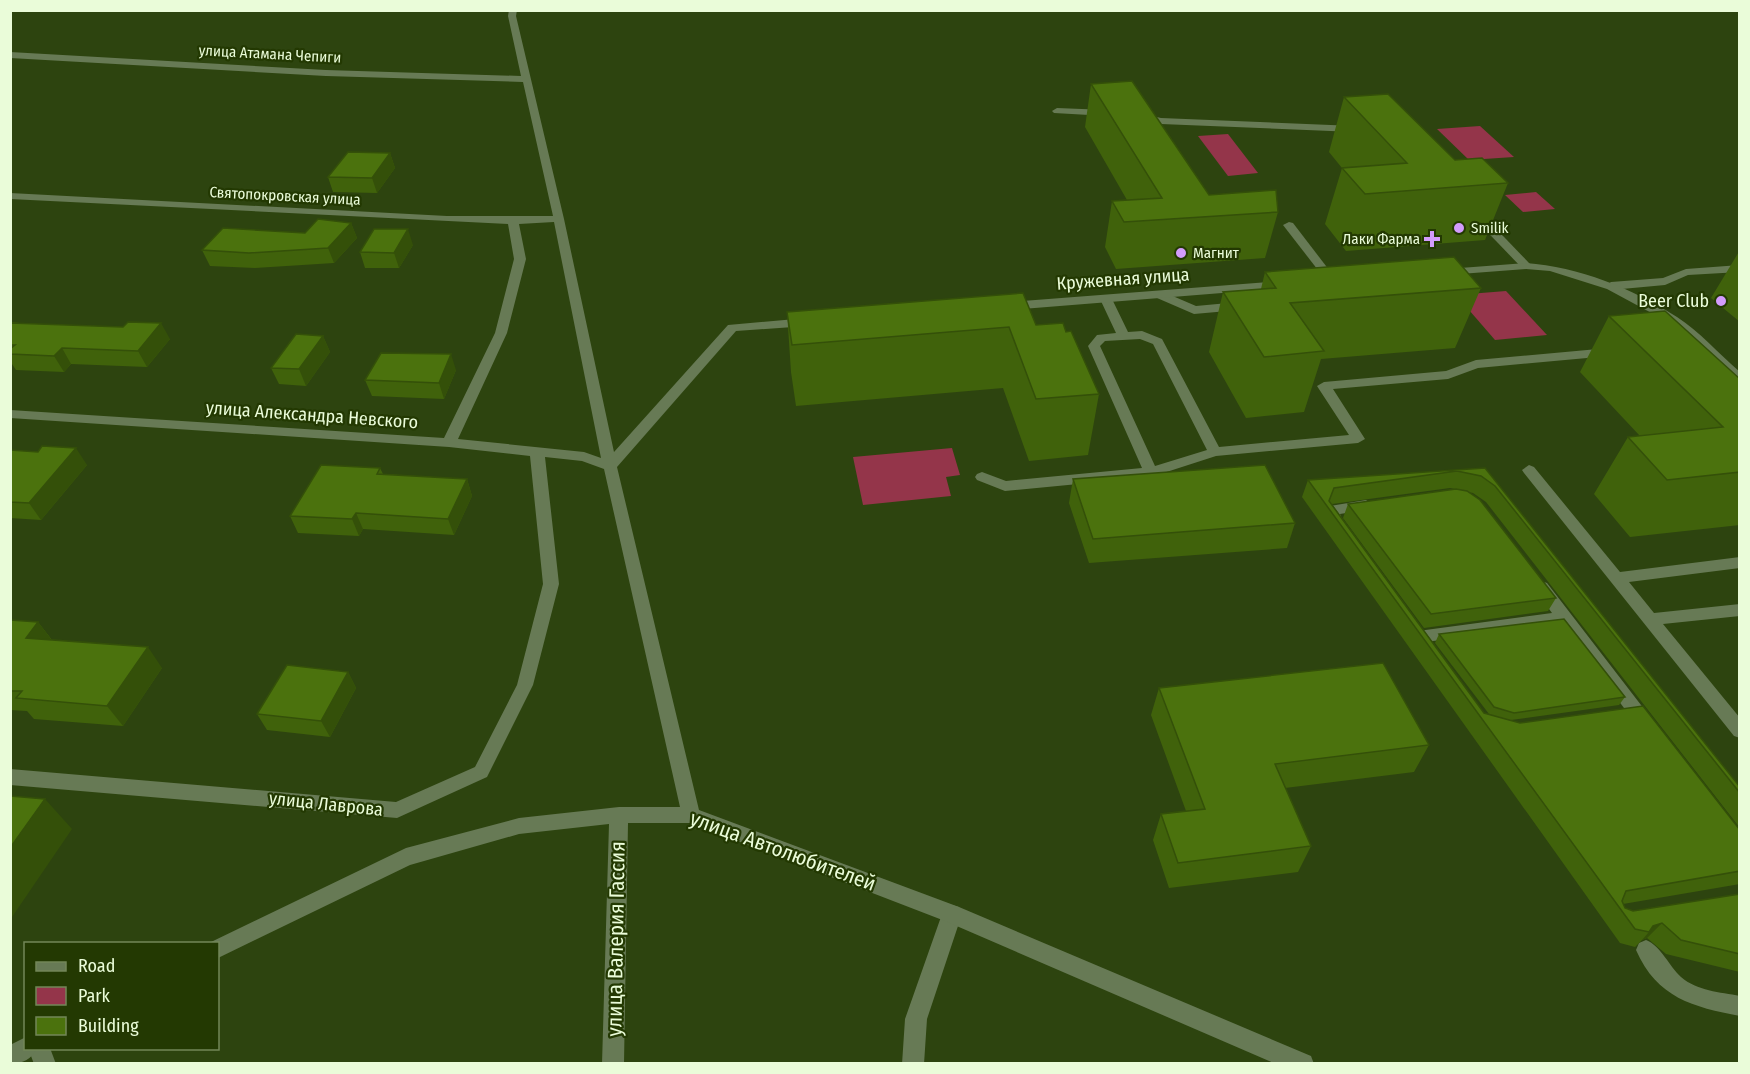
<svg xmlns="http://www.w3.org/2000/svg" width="1750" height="1074" viewBox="0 0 1750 1074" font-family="'Fira Sans Condensed',sans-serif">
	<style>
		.green { fill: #94354a }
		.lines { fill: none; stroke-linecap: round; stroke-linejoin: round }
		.service { fill: #677a55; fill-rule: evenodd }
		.minor { fill: #677a55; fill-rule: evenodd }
		.wall { fill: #40620b }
		.shaded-wall { fill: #345009 }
		.building { fill: #4b720d; stroke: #345009; stroke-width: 1.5 }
		.poi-dot { fill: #d39cfc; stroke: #233902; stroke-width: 2 }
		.labels { text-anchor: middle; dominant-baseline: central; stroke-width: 4.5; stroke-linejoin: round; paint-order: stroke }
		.far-street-label { font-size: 15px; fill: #eafcd9; stroke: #233902 }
		.far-poi-label { font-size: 15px; fill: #eafcd9; stroke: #233902; text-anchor: start }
		.street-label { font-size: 18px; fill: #eafcd9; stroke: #233902 }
		.poi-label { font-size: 18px; fill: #eafcd9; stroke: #233902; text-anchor: end }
		.near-street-label { font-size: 21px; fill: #eafcd9; stroke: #233902 }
	</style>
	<rect width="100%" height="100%" fill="#2d440f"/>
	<g class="green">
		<polygon points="1480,126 1514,157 1469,160 1437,129"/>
		<polygon points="1228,134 1258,173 1228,176 1198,136"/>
		<polygon points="1536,192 1555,209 1523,212 1505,195"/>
		<polygon points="1506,291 1547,335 1495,340 1456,295"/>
		<polygon points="952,448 960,475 946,477 951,496 863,505 853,457"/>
	</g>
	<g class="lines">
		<g class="service">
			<polygon points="1057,108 1107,110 1112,113 1107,116 1054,113 1052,111"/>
			<polygon points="1139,113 1161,118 1355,126 1360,129 1355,132 1161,124 1136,118 1136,114"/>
			<polygon points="1476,211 1480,212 1530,264 1530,268 1522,268 1472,216 1471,214"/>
			<polygon points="1289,222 1293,223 1336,279 1336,283 1328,283 1283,225"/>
			<polygon points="1740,265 1740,272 1688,275 1665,285 1611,290 1605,286 1611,282 1663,278 1686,269"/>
			<polygon points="1161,291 1196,306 1239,302 1245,306 1239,310 1194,314 1157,298 1155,295"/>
			<path d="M1106,295L1112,299L1128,332L1142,331L1162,339L1219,447L1349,435L1317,386L1324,382L1446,371L1476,360L1609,348L1615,352L1609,356L1478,368L1448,379L1333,389L1365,439L1358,443L1216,456L1151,477L1005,491L977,480L975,477L977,474L982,472L1006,481L1142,468L1088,346L1097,335L1116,333L1100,299ZM1140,339L1153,344L1207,450L1155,466L1100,346L1105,341Z"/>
			<polygon points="1529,465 1534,467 1620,572 1740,557 1740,568 1629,582 1654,613 1740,604 1740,616 1663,624 1740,718 1740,738 1734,736 1524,473 1522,470"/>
			<polygon points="1366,500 1373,505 1371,509 1340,514 1345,527 1338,532 1333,531 1325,516 1330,506"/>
			<polygon points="1541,581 1547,583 1651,718 1654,723 1651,728 1645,730 1639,728 1561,624 1418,643 1412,641 1410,637 1412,633 1418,631 1552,613 1533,587 1535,583"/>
			<polygon points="952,905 959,907 962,914 927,1019 924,1064 902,1064 905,1019 942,914 945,907"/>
			<path d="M1646,940C1661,946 1669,966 1681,977C1697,991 1720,992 1740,996V1016C1693,1007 1657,998 1636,950L1639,943Z"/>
			<polygon points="28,1048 50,1048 56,1064 34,1064"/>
		</g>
		<g class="minor">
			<path d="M509,10H517L516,16L564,219L614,452L728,325L807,318L813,322L807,326L736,331L617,467L699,810L959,907L1311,1056L1314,1064H1276L945,921L691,823H628L624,1064H602L609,824L519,834L410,865L218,958V944L211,942L406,848L519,818L619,807H680L604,469L582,461L545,457L559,584L533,685L487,777L397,818L10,785V769L396,802L475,767L517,685L543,584L530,456L449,447L10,418V410L444,438L495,333L514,259L508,224L10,199V193L447,216H553L523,82L326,76L10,58V52L326,70L521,76L508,16ZM554,222L601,458L584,452L458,439L507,333L526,259L519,224Z"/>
			<path d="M1526,263C1579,267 1632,288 1677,317C1699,331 1719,354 1740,372V383L1735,382L1670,323L1607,289L1550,271L1526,269L1447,275L1441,272L1447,269Z"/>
			<polygon points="1282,281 1286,282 1286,288 1010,310 1004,306 1010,302"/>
			<path d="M26,1037V1048H37C32,1059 22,1064 10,1064V1045Z"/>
		</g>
	</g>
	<g class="wall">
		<polygon points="1091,84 1209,195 1278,212 1265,258 1116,269 1105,247 1112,201 1127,200 1085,127"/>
		<polygon points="1344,97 1455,160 1508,183 1485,240 1346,251 1325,224 1342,168 1329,152"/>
		<polygon points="390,153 395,168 377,193 333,192 328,177"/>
		<polygon points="351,223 357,238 334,263 255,268 210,266 202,250 305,233"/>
		<polygon points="413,245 399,268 365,268 360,252"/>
		<polygon points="1740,250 1740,322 1711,298"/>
		<polygon points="1265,272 1481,288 1455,348 1321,359 1304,412 1246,418 1209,352 1223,292 1261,289"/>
		<polygon points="787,312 1036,325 1066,332 1099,394 1088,455 1029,461 1003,388 796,406 791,372"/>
		<polygon points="1609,316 1740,379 1740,525 1630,537 1594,494 1628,437 1640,436 1580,372"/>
		<polygon points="10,322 170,339 147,367 71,364 64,372 16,370 10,361"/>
		<polygon points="323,336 330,352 306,386 279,384 271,368"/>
		<polygon points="456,370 444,399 372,396 365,380"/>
		<polygon points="10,450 38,452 87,465 41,520 10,518"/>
		<polygon points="380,468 383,474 467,479 472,496 454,535 363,529 359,536 298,533 290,516"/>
		<polygon points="1485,468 1740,787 1740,828 1486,502 1473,493 1468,492 1556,598 1548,611 1424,628 1343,518 1348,504 1455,489 1450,488 1332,504 1484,713 1489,714 1435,643 1439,634 1625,697 1619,705 1511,720 1740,830 1740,884 1623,904 1625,908 1633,911 1740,894 1740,972 1666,954 1647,938 1642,940 1635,947 1620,943 1302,497 1308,480"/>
		<polygon points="1073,479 1295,523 1287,548 1089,563 1069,503"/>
		<polygon points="10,620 38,622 52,640 162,668 123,726 34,719 27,711 10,710"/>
		<polygon points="348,672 356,688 330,737 267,730 257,714"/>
		<polygon points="1159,688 1429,745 1414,772 1285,788 1311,846 1298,872 1169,888 1153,840 1161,814 1186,811 1151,715"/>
	</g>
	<g class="shaded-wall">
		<polygon points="390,153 395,168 377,193 372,178"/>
		<polygon points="351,223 357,238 334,263 328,248"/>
		<polygon points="408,229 413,245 399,268 394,253"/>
		<polygon points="161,323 170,339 147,367 138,351"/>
		<polygon points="323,336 330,352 306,386 299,369"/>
		<polygon points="62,348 71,364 64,372 54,356"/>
		<polygon points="451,354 456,370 444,399 439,383"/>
		<polygon points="76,448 87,465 41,520 29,503"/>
		<polygon points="467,479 472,496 454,535 448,519"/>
		<polygon points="356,513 363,529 359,536 352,519"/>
		<polygon points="38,622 54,643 26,638"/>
		<polygon points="148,647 162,668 123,726 107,706"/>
		<polygon points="348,672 356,688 330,737 321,721"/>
		<polygon points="45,799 72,829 10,920 10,848"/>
		<polygon points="1662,923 1647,938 1642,940 1649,932 1653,926"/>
	</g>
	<g class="building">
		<polygon points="1132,81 1209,195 1276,190 1278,212 1124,222 1112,201 1162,198 1091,84"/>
		<polygon points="1388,94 1455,160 1482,158 1508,183 1365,194 1342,168 1407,163 1344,97"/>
		<polygon points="348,152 390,153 372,178 328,177"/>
		<polygon points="318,219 351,223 328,248 249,253 202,250 223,228 305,233"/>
		<polygon points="374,229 408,229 394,253 360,252"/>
		<polygon points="1454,257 1481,288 1290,303 1324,351 1264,357 1223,292 1276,288 1265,272"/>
		<polygon points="1023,293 1036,325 1063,323 1066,332 1071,331 1099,394 1036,399 1009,327 792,345 787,312"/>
		<polygon points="1665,311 1740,379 1740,472 1667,480 1628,437 1723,427 1609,316"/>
		<polygon points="128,322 161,323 138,351 62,348 54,356 10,354 10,349 15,345 10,345 10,323 123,327"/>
		<polygon points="296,334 323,336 299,369 271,368"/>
		<polygon points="381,353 451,354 439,383 365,380"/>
		<polygon points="42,446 76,448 29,503 10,502 10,450 38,452"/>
		<polygon points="321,465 380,468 377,474 467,479 448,519 356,513 352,519 290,516"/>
		<polygon points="1265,465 1295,523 1093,539 1073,479"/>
		<polygon points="1485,468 1740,787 1740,793 1495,486 1481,476 1457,471 1334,488 1329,501 1484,713 1520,723 1643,706 1740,830 1740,871 1626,891 1622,901 1625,908 1633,911 1740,894 1740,954 1681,940 1662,923 1653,926 1649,932 1635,929 1308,480"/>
		<polygon points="1456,489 1467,491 1480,500 1556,598 1431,614 1348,504"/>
		<polygon points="1564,619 1625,697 1514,713 1494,707 1439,634"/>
		<polygon points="10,620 38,622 26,638 148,647 107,706 16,698 22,691 10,691"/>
		<polygon points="1383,663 1429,745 1275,764 1311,846 1178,863 1161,814 1205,809 1159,688"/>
		<polygon points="287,665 348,672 321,721 257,714"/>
		<polygon points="10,796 45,799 10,848"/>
	</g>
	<g class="poi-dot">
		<circle cx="1459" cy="228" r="6"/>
		<path d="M1429 230h6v6h6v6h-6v6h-6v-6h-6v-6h6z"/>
		<circle cx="1181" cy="253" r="6"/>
		<circle cx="1721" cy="301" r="6"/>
	</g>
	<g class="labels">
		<g class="far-street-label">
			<text transform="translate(270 54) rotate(3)">улица Атамана Чепиги</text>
			<text transform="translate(285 196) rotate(3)">Святопокровская улица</text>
		</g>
		<g class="far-poi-label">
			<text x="1471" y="228">Smilik</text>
			<text x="1420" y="239" text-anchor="end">Лаки Фарма</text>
			<text x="1193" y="253">Магнит</text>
		</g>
		<g class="street-label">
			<text transform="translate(1123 279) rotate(-4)">Кружевная улица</text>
			<text transform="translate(312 415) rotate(4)">улица Александра Невского</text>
			<text transform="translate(326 804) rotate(6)">улица Лаврова</text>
		</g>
		<g class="poi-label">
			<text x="1709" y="301">Beer Club</text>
		</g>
		<g class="near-street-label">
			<text transform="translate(783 851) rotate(20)">улица Автолюбителей</text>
			<text transform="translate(616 939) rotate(-89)">улица Валерия Гассия</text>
		</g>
	</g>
	<rect width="1750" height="1074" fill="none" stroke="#eafcd9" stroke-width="24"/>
	<rect x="24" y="942" width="195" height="108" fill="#233902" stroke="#738758" stroke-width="1.5"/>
	<rect x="36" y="962" width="30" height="9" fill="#677a55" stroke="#738758" stroke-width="1.5"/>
	<text x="78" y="972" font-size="18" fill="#eafcd9">Road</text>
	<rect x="36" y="987" width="30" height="18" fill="#94354a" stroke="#738758" stroke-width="1.5"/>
	<text x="78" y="1002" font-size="18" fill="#eafcd9">Park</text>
	<rect x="36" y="1017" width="30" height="18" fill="#4b720d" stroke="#738758" stroke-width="1.5"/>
	<text x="78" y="1032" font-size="18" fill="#eafcd9">Building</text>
</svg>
